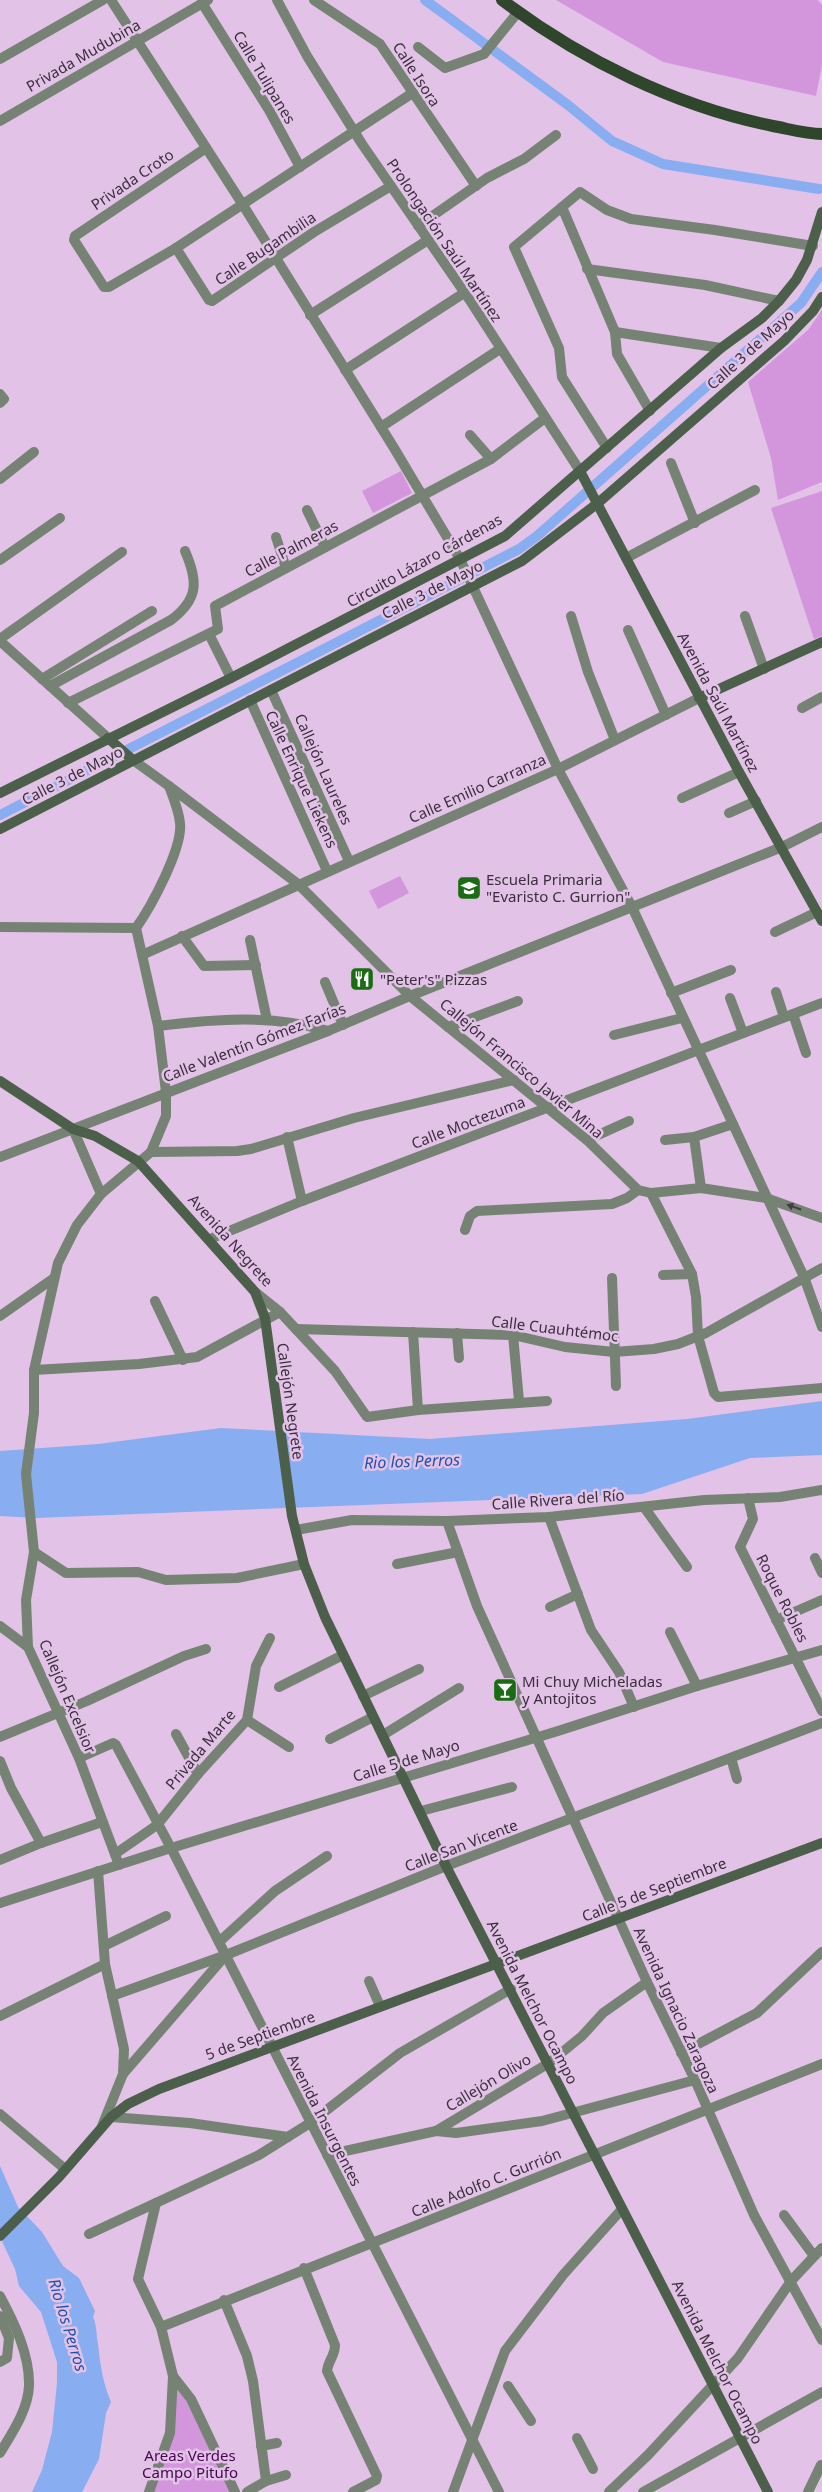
<svg xmlns="http://www.w3.org/2000/svg" width="822" height="2492" viewBox="0 0 822 2492" font-family="'Noto Sans',sans-serif">
	<style>
		.green { fill: #d396dd }
		.water { fill: #88adf1 }
		.lines { fill: none; stroke-linecap: round; stroke-linejoin: round }
		.canal { stroke: #88adf1; stroke-width: 10 }
		.street { stroke: #768374; stroke-width: 10 }
		.secondary { stroke: #4c5f4a; stroke-width: 10 }
		.primary { stroke: #2f462d; stroke-width: 12 }
		.oneway { fill: #443c45 }
		.labels { text-anchor: middle; dominant-baseline: central; stroke-width: 5; stroke-linejoin: round; paint-order: stroke }
		.street-label { font-size: 15px; fill: #3b2f3d; stroke: #e2c2e6 }
		.poi-label { font-size: 15px; fill: #3b2f3d; stroke: #e2c2e6; text-anchor: start }
		.park-label { font-size: 15px; fill: #460550; stroke: #e2c2e6 }
		.water-label { font-size: 16px; font-style: italic; fill: #1f50b0; stroke: #e2c2e6 }
	</style>
	<rect width="100%" height="100%" fill="#e2c2e6"/>
	<g class="green">
		<polygon points="556,0 818,0 822,5 822,65 816,96 663,62"/>
		<polygon points="822,310 822,482 778,500 771,458 748,382 808,330"/>
		<polygon points="401,471 412,493 373,513 362,491"/>
		<polygon points="822,491 822,636 814,639 771,508"/>
		<polygon points="400,876 409,893 378,909 369,891"/>
		<polygon points="173,2376 235,2492 149,2492 170,2433"/>
	</g>
	<g class="water">
		<polygon points="822,1401 822,1455 750,1458 642,1494 36,1518 0,1516 0,1451 98,1444 221,1428 430,1439 687,1419"/>
		<path d="M0,2166L18,2207L42,2232L63,2266L79,2278L95,2311L93,2317C97,2326 96,2334 98,2344C100,2363 103,2384 111,2402L106,2413L99,2459L82,2492H32L42,2470L52,2432L57,2383V2362L41,2312L19,2286L15,2269L0,2237Z"/>
	</g>
	<g class="lines">
		<g class="canal">
			<polyline points="425,0 568,105 612,141 663,164 819,189"/>
			<polyline points="0,815 519,549 537,536 801,303 822,272"/>
		</g>
		<g class="street">
			<polyline points="111,0 243,205 394,448 460,559 558,769 632,907 804,1277 822,1327"/>
			<polyline points="277,0 307,56 362,144 471,302 580,471"/>
			<polyline points="314,0 380,44 476,186"/>
			<polyline points="202,3 269,110 300,167"/>
			<polyline points="418,47 445,68 484,54 518,12"/>
			<polyline points="0,59 103,0"/>
			<polyline points="0,121 208,0"/>
			<polyline points="206,148 75,236 74,240 104,287 109,287 176,248 411,94"/>
			<polyline points="562,207 615,332 617,354 650,411"/>
			<polyline points="418,226 487,178 524,159 556,135"/>
			<polyline points="176,248 209,300 212,301 314,232 391,186"/>
			<polyline points="587,269 705,285 779,301"/>
			<polyline points="310,315 428,240"/>
			<polyline points="615,332 721,348"/>
			<polyline points="345,370 464,293"/>
			<polyline points="0,394 4,399 0,403"/>
			<polyline points="381,427 500,349"/>
			<polyline points="470,435 491,459"/>
			<polyline points="607,448 562,377 559,348 514,247 580,192 607,210 631,219 715,230 813,246"/>
			<polyline points="671,463 695,523"/>
			<polyline points="0,479 34,452"/>
			<polyline points="307,510 325,547"/>
			<polyline points="276,537 286,568"/>
			<polyline points="626,558 755,490"/>
			<polyline points="0,560 60,518"/>
			<polyline points="571,616 588,672 615,740"/>
			<polyline points="745,616 764,669"/>
			<polyline points="628,630 666,715"/>
			<polyline points="209,634 231,678"/>
			<polyline points="0,639 122,552"/>
			<polyline points="0,641 108,738"/>
			<polyline points="42,679 152,611"/>
			<path d="M50,686L171,620C199,599 198,581 185,551"/>
			<polyline points="271,690 349,861"/>
			<polyline points="250,700 327,871"/>
			<polyline points="68,703 218,629 215,606 491,459 545,418"/>
			<polyline points="802,708 822,697"/>
			<polyline points="133,760 169,786 298,884 410,996 587,1140 638,1190 651,1193 701,1188 766,1198 822,1218"/>
			<polyline points="682,798 739,772"/>
			<polyline points="729,813 756,801"/>
			<path d="M0,927L136,928C151,907 183,848 180,823C179,811 173,797 169,786"/>
			<polyline points="775,932 817,912"/>
			<polyline points="182,936 204,966 256,965"/>
			<polyline points="250,940 267,1020"/>
			<polyline points="142,955 558,769 699,698"/>
			<polyline points="325,982 343,1025"/>
			<polyline points="776,992 784,1017"/>
			<polyline points="671,993 731,970"/>
			<polyline points="730,998 743,1033"/>
			<polyline points="793,1014 806,1053"/>
			<path d="M158,1026C215,1019 273,1014 328,1031"/>
			<polyline points="448,1027 518,1001"/>
			<polyline points="614,1035 682,1018"/>
			<polyline points="73,1129 101,1194"/>
			<polyline points="287,1137 302,1201"/>
			<polyline points="694,1137 701,1188"/>
			<polyline points="587,1140 629,1121"/>
			<polyline points="665,1140 694,1137 733,1124"/>
			<polyline points="151,1152 237,1151 251,1149 354,1118 514,1080"/>
			<polyline points="0,1157 328,1031 410,996 782,847 822,827"/>
			<polyline points="651,1193 692,1274 696,1297 698,1336 714,1393 718,1397 822,1388"/>
			<polyline points="465,1230 470,1216 477,1211 612,1204 627,1198 638,1190"/>
			<polyline points="210,1239 302,1201 822,1003"/>
			<polyline points="663,1275 692,1274"/>
			<polyline points="612,1278 616,1386"/>
			<polyline points="255,1292 280,1312 335,1371 367,1417 418,1410 547,1401"/>
			<polyline points="155,1301 183,1360"/>
			<polyline points="0,1316 54,1278"/>
			<polyline points="296,1329 513,1335 565,1347 614,1352 654,1349 678,1344 706,1333 822,1268"/>
			<polyline points="413,1332 418,1410"/>
			<polyline points="457,1333 459,1358"/>
			<polyline points="513,1335 519,1401"/>
			<polyline points="34,1370 139,1364 197,1357 280,1312"/>
			<polyline points="748,1498 753,1519 740,1547 822,1711"/>
			<polyline points="644,1507 687,1567"/>
			<polyline points="549,1517 591,1630 619,1672 634,1707"/>
			<polyline points="447,1521 477,1606 647,1982 695,2080 754,2215 822,2340"/>
			<polyline points="296,1530 352,1520 447,1521 549,1517 704,1500 780,1497 822,1490"/>
			<polyline points="34,1552 66,1573 138,1572 166,1580 237,1578 304,1564"/>
			<polyline points="815,1558 822,1573"/>
			<polyline points="397,1564 458,1552"/>
			<polyline points="550,1607 578,1594"/>
			<polyline points="776,1620 822,1600"/>
			<polyline points="0,1626 28,1647"/>
			<polyline points="670,1632 697,1686"/>
			<polyline points="279,1687 343,1655"/>
			<polyline points="363,1696 419,1669"/>
			<polyline points="247,1720 289,1747"/>
			<polyline points="176,1734 198,1774"/>
			<polyline points="383,1735 459,1688"/>
			<polyline points="0,1737 87,1701 184,1656 206,1649"/>
			<polyline points="330,1739 373,1717"/>
			<polyline points="79,1758 113,1743 116,1745 171,1848 499,2492"/>
			<polyline points="731,1758 737,1779"/>
			<polyline points="0,1761 11,1788 41,1843"/>
			<polyline points="421,1811 512,1787"/>
			<polyline points="115,1854 157,1825 198,1774 247,1720 256,1666 270,1638"/>
			<polyline points="0,1860 41,1843 102,1822"/>
			<polyline points="119,1865 79,1758 28,1647 26,1600 34,1552 26,1474 34,1413 34,1370 58,1263 77,1225 101,1194 151,1152 166,1116 166,1092 158,1026 136,928"/>
			<polyline points="98,1871 105,1964 124,2049 123,2074 102,2126"/>
			<polyline points="0,1903 171,1848 558,1731 697,1686 822,1650"/>
			<polyline points="219,1942 275,1891 327,1856"/>
			<polyline points="104,1946 166,1916"/>
			<polyline points="369,1981 380,2006"/>
			<polyline points="112,1996 226,1955 446,1866 822,1723"/>
			<polyline points="0,2016 105,1964"/>
			<polyline points="681,2053 757,2013 822,1952"/>
			<polyline points="123,2074 225,1956"/>
			<polyline points="0,2114 65,2169"/>
			<polyline points="111,2117 190,2123 288,2137"/>
			<polyline points="436,2131 549,2063 582,2036 603,2013 647,1982"/>
			<polyline points="327,2155 436,2131 456,2133 542,2121 695,2080"/>
			<polyline points="784,2215 814,2256"/>
			<polyline points="89,2234 259,2155 310,2123 400,2053 511,1989"/>
			<path d="M304,2268L335,2345C335,2356 328,2361 327,2371L377,2476L376,2480L353,2492"/>
			<path d="M0,2296C14,2322 30,2355 29,2386C28,2410 12,2433 0,2453"/>
			<polyline points="224,2300 247,2356 253,2381 266,2481 247,2492"/>
			<polyline points="0,2316 9,2338 7,2358 0,2362"/>
			<polyline points="161,2327 822,2064"/>
			<polyline points="173,2376 191,2399 235,2492"/>
			<polyline points="508,2386 531,2421"/>
			<polyline points="577,2438 593,2469"/>
			<polyline points="261,2446 277,2443"/>
			<polyline points="266,2481 286,2475"/>
			<polyline points="149,2492 170,2433 173,2376 161,2327 138,2279 156,2203"/>
			<polyline points="453,2492 505,2351 563,2275 622,2209"/>
			<polyline points="609,2492 648,2455 738,2358 791,2281 822,2248"/>
			<polyline points="643,2492 822,2392"/>
			<polyline points="808,2492 821,2465"/>
		</g>
		<g class="secondary">
			<polyline points="580,471 739,772 822,921"/>
			<polyline points="699,698 822,642"/>
			<polyline points="108,738 133,760"/>
			<polyline points="0,793 231,678 505,536 721,348 762,318 779,301 796,280 807,260 822,212"/>
			<polyline points="0,829 522,561 598,503 784,341 813,311 822,297"/>
			<polyline points="0,1081 73,1129 95,1136 138,1161 255,1292 265,1318 292,1516 304,1564 325,1617 446,1866 768,2492"/>
			<polyline points="0,2236 59,2177 111,2117 128,2104 159,2089 822,1843"/>
		</g>
		<path class="primary" d="M502,0C582,60 675,106 773,126C789,129 806,134 822,134"/>
	</g>
	<defs><path id="oneway-solid" d="M-6-.8H1V-3.2L6.5 0L1 3.2V.8H-6Z" transform="scale(1.25)"/></defs>
	<use class="oneway" href="#oneway-solid" transform="translate(794 1207) rotate(-161)"/>
	<defs>
		<symbol id="university-square" viewBox="-11 -11 22 22"><rect x="-9" y="-9" width="18" height="18" rx="4" fill="#196c12" stroke="#e2c2e6"/><path d="M0-5L7-2L0 1L-7-2ZM-4 1L0 2.5L4 1V4Q0 6-4 4Z" fill="#fff"/></symbol>
		<symbol id="restaurant-square" viewBox="-11 -11 22 22"><rect x="-9" y="-9" width="18" height="18" rx="4" fill="#196c12" stroke="#e2c2e6"/><path d="M-5-6h1v4h1v-4h1v4h1v-4h1v5L-1.5 .5V6h-2V.5L-5-1ZM5-6V6H3V1.5H1.5Q1.5-4 5-6Z" fill="#fff"/></symbol>
		<symbol id="bar-square" viewBox="-11 -11 22 22"><rect x="-9" y="-9" width="18" height="18" rx="4" fill="#196c12" stroke="#e2c2e6"/><path d="M-6-5H6L.8 .8V4.5H3.5V6h-7V4.5H-.8V.8Z" fill="#fff"/></symbol>
	</defs>
	<g fill-rule="evenodd">
		<use href="#university-square" x="455" y="874" width="28" height="28"/>
		<use href="#restaurant-square" x="348" y="965" width="28" height="28"/>
		<use href="#bar-square" x="491" y="1676" width="28" height="28"/>
	</g>
	<g class="labels">
		<g class="street-label">
			<text transform="translate(83 55) rotate(-30)">Privada Mudubina</text>
			<text transform="translate(417 74) rotate(57)">Calle Isora</text>
			<text transform="translate(265 77) rotate(59)">Calle Tulipanes</text>
			<text transform="translate(132 179) rotate(-34)">Privada Croto</text>
			<text transform="translate(445 240) rotate(56)">Prolongación Saúl Martínez</text>
			<text transform="translate(265 248) rotate(-34)">Calle Bugambilia</text>
			<text transform="translate(750 349) rotate(-42)">Calle 3 de Mayo</text>
			<text transform="translate(291 548) rotate(-28)">Calle Palmeras</text>
			<text transform="translate(424 560) rotate(-29)">Circuito Lázaro Cárdenas</text>
			<text transform="translate(432 589) rotate(-27)">Calle 3 de Mayo</text>
			<text transform="translate(719 702) rotate(62)">Avenida Saúl Martínez</text>
			<text transform="translate(324 769) rotate(66)">Callejón Laureles</text>
			<text transform="translate(72 775) rotate(-27)">Calle 3 de Mayo</text>
			<text transform="translate(302 779) rotate(65)">Calle Enrique Liekens</text>
			<text transform="translate(477 788) rotate(-24)">Calle Emilio Carranza</text>
			<text transform="translate(254 1042) rotate(-21)">Calle Valentín Gómez Farías</text>
			<text transform="translate(522 1068) rotate(40)">Callejón Francisco Javier Mina</text>
			<text transform="translate(468 1122) rotate(-21)">Calle Moctezuma</text>
			<text transform="translate(231 1240) rotate(48)">Avenida Negrete</text>
			<text transform="translate(555 1328) rotate(7)">Calle Cuauhtémoc</text>
			<text transform="translate(291 1401) rotate(82)">Callejón Negrete</text>
			<text transform="translate(558 1499) rotate(-4)">Calle Rivera del Río</text>
			<text transform="translate(783 1598) rotate(63)">Roque Robles</text>
			<text transform="translate(68 1696) rotate(67)">Callejón Excelsior</text>
			<text transform="translate(200 1749) rotate(-50)">Privada Marte</text>
			<text transform="translate(406 1760) rotate(-17)">Calle 5 de Mayo</text>
			<text transform="translate(461 1845) rotate(-21)">Calle San Vicente</text>
			<text transform="translate(654 1889) rotate(-21)">Calle 5 de Septiembre</text>
			<text transform="translate(533 2002) rotate(63)">Avenida Melchor Ocampo</text>
			<text transform="translate(677 2010) rotate(65)">Avenida Ignacio Zaragoza</text>
			<text transform="translate(260 2035) rotate(-20)">5 de Septiembre</text>
			<text transform="translate(488 2082) rotate(-31)">Callejón Olivo</text>
			<text transform="translate(325 2120) rotate(63)">Avenida Insurgentes</text>
			<text transform="translate(486 2182) rotate(-22)">Calle Adolfo C. Gurrión</text>
			<text transform="translate(718 2362) rotate(63)">Avenida Melchor Ocampo</text>
		</g>
		<g class="poi-label">
			<text x="486" y="879">Escuela Primaria<tspan x="486" dy="17">"Evaristo C. Gurrion"</tspan></text>
			<text x="380" y="979">"Peter's" Pizzas</text>
			<text x="522" y="1681">Mi Chuy Micheladas<tspan x="522" dy="17">y Antojitos</tspan></text>
		</g>
		<g class="park-label">
			<text x="190" y="2455">Areas Verdes<tspan x="190" dy="17">Campo Pitufo</tspan></text>
		</g>
		<g class="water-label">
			<text transform="translate(412 1461) rotate(-2)">Rio los Perros</text>
			<text transform="translate(68 2325) rotate(73)">Rio los Perros</text>
		</g>
	</g>
</svg>
